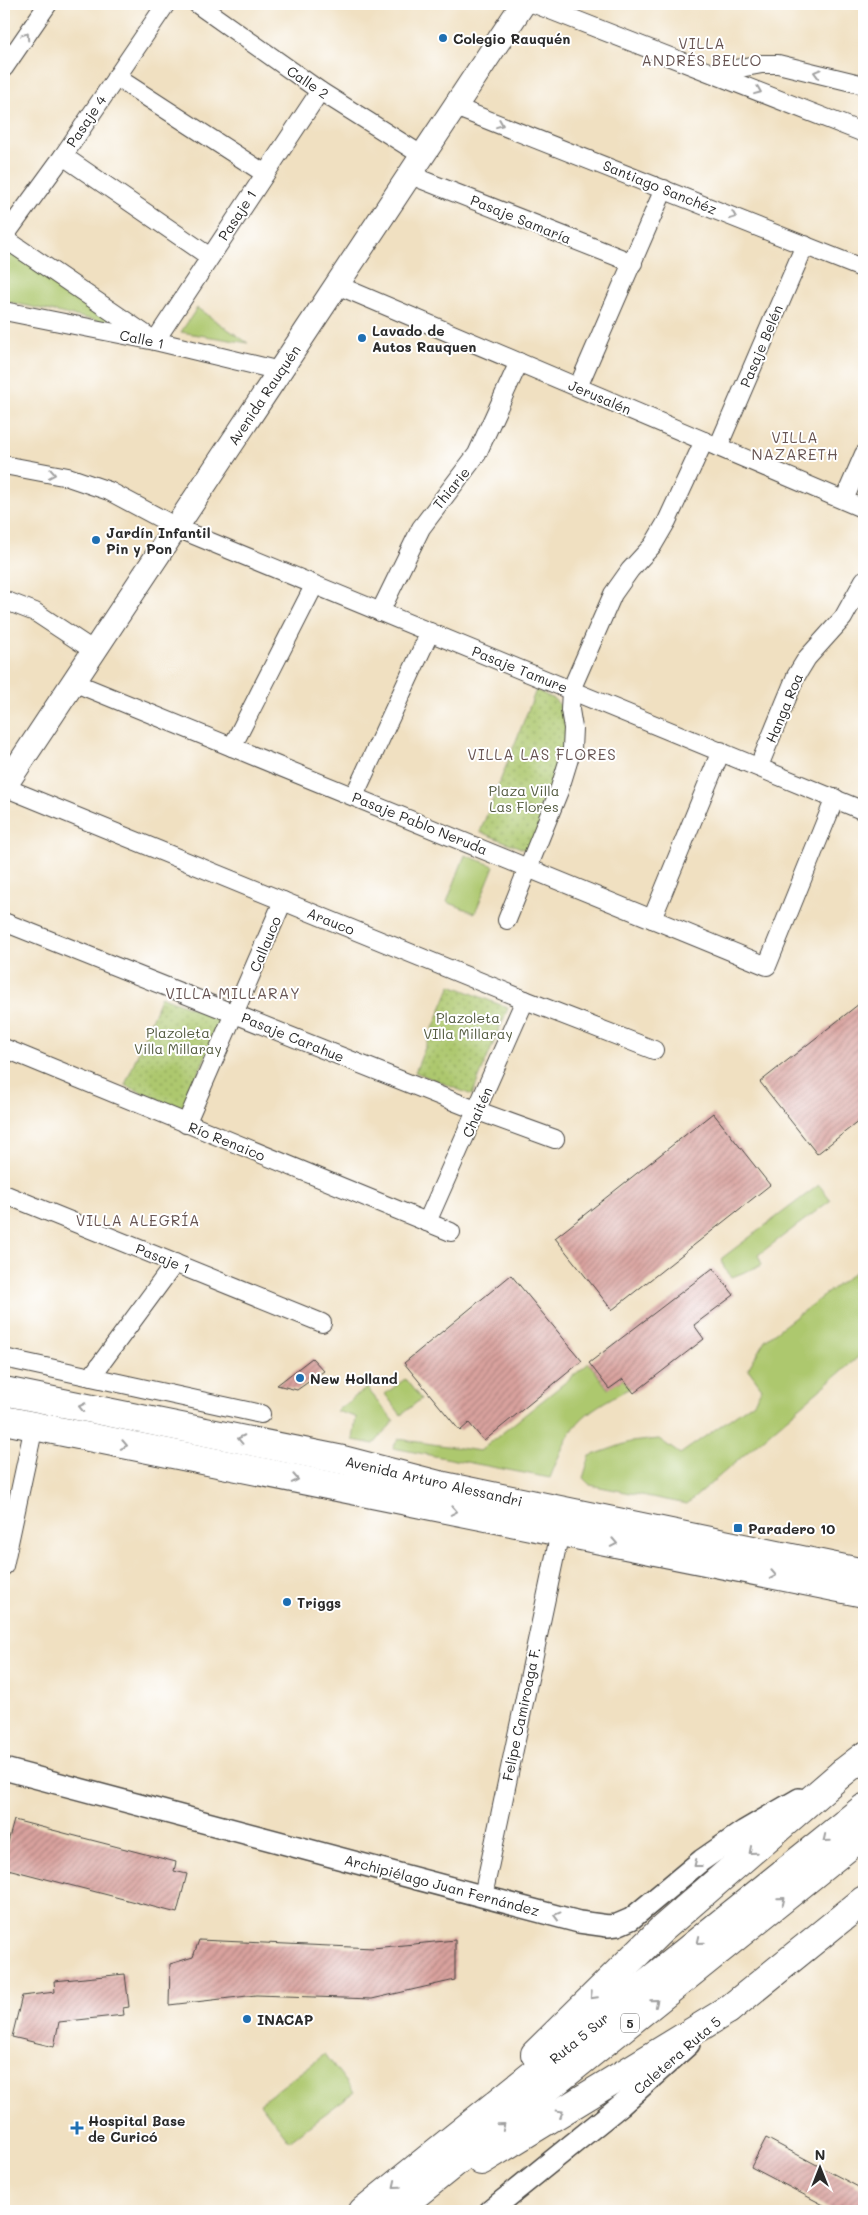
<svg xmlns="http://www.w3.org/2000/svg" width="868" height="2215" viewBox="0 0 868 2215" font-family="Mali,sans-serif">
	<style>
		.grass { fill: #adc86e; stroke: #6c7a4c }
		.park { fill: url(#park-dots); stroke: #6c7a4c }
		.building { fill: url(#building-hatch) }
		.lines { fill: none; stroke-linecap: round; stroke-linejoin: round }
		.minor-casing { stroke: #494642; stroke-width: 20 }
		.tertiary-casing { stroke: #494642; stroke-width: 24 }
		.secondary-casing { stroke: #494642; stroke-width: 26 }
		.primary-casing { stroke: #494642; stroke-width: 30 }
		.motorway-casing { stroke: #494642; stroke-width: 30 }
		.minor { stroke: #fff; stroke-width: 18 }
		.tertiary { stroke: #fff; stroke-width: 21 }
		.secondary { stroke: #fff; stroke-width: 24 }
		.primary { stroke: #fff; stroke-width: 28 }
		.motorway { stroke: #fff; stroke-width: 28 }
		.oneway { stroke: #a0a0a0 }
		.poi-dot { fill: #1f6fb2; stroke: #fff; stroke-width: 2 }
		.labels { text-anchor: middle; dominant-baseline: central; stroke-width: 4; stroke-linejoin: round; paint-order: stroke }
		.shield { fill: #fff; stroke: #6b6b6b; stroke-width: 1 }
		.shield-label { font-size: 12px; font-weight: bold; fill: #2b2b2b }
		.poi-label { font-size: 14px; font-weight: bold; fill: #2b2b2b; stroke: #fff; text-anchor: start }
		.street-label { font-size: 14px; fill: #2b2b2b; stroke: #fff }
		.park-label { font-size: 14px; fill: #525a3f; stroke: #fff }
		.neighbourhood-label { font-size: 15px; letter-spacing: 1px; fill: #685553; stroke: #fff }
	</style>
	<defs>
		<pattern id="park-dots" width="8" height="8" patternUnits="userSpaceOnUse" patternTransform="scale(1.25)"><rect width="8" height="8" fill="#adc86e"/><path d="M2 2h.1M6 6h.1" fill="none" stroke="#8da35b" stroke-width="1.8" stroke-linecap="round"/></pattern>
		<pattern id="building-hatch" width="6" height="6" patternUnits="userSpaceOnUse" patternTransform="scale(1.25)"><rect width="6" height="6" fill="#d9a29e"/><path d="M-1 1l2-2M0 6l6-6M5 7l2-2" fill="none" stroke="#b08481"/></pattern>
	</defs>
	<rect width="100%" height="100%" fill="#fff"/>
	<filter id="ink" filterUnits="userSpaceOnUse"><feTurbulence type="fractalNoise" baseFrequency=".02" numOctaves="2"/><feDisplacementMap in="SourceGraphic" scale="10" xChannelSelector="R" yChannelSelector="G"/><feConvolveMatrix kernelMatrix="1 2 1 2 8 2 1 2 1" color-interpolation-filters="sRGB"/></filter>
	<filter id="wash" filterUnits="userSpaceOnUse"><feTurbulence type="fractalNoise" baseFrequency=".0096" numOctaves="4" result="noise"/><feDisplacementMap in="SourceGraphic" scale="20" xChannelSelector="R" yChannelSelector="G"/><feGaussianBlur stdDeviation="1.12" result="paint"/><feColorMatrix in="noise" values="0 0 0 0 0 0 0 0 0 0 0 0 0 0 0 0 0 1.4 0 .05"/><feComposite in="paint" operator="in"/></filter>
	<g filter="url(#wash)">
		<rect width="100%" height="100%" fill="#f0e0c1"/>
		<g class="grass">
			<polygon points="4,246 127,327 4,301"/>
			<polygon points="197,308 248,343 181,332"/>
			<polygon points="465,855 494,866 475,913 447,902"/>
			<polygon points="819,1185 831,1200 758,1255 762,1265 732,1277 724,1268 722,1258"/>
			<polygon points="864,1265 864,1352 687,1504 590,1485 583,1478 590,1456 630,1442 659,1439 680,1454 754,1402 762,1388 748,1369 765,1340"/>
			<path d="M589,1363L608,1389L623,1379L630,1388C577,1416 572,1422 550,1478L393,1448L398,1439L480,1451Z"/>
			<polygon points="405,1379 421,1399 401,1415 385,1394"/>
			<polygon points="367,1388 394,1421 374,1444 353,1440 356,1417 336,1411"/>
			<polygon points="325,2054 354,2092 289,2141 260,2103"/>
		</g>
		<g class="park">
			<polygon points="536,690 554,699 569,714 571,740 534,853 480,832"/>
			<polygon points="451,985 508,1008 472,1095 415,1072"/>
			<polygon points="161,996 222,1020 182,1110 125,1085"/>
		</g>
		<g id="blocks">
			<g class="building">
				<polygon points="864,1000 864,1117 817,1154 760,1082"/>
				<polygon points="713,1113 770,1185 612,1310 555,1238"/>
				<polygon points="713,1268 734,1295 694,1325 704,1339 634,1393 623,1379 609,1389 589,1363"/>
				<polygon points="511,1275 582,1361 484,1441 469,1423 460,1431 404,1363"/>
				<polygon points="312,1358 324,1371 297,1390 277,1385"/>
				<polygon points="14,1820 176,1862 174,1871 187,1874 177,1913 4,1868 4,1857"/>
				<polygon points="199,1940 373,1948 455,1940 455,1980 372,1999 256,1995 169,2005 170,1964 193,1957"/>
				<polygon points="125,1974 129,2007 123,2008 124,2015 59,2022 54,2047 12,2037 22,1996 55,1992 54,1981"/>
				<polygon points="766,2138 864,2190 864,2211 835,2211 751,2167"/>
			</g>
		</g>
	</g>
	<g filter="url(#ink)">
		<use href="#blocks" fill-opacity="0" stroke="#494642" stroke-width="1"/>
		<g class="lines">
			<defs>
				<g id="minor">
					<polyline points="197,4 320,91 423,156"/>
					<polyline points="535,4 864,133"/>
					<polyline points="4,68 48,4"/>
					<polyline points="713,73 762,64 778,64 864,85"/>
					<polyline points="116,77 264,173"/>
					<polyline points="455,107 864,269"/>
					<polyline points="63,156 210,257"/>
					<polyline points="410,175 633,263"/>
					<polyline points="4,237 63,156 166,4"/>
					<polyline points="4,238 155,341 320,91"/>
					<polyline points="337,285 864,509"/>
					<polyline points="4,311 155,341 280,371"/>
					<polyline points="578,387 664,189"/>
					<polyline points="718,447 805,245"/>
					<polyline points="4,465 68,477 109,491 184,531 864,811"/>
					<polyline points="844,500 864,454"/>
					<polyline points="4,600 35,612 94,651"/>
					<polyline points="380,612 421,528 477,454 519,362"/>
					<polyline points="73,682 767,966 835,798"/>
					<polyline points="232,747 314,586"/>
					<polyline points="759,766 796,676 807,658 843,618 864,580"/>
					<polyline points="4,787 525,1000 654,1050"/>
					<polyline points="354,796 430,632"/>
					<polyline points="652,919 721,751"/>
					<polyline points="507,920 559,791 572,749 573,728 570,710 571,690 613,594 630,570 653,545 667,521 704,441"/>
					<polyline points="4,922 478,1111 555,1139"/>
					<polyline points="4,1048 451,1232"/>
					<polyline points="186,1124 283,901"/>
					<polyline points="4,1194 322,1323"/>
					<polyline points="427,1222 525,1000"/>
					<polyline points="4,1358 261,1414"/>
					<polyline points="91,1377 175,1263"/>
					<polyline points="4,1566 34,1426"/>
					<polyline points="483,1896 560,1532"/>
				</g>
				<g id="tertiary">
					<polyline points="4,1769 579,1922 608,1926 617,1925 631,1919 702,1860 744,1831 799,1799"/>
					<polyline points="490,2211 621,2105 689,2044"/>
				</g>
				<polyline id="secondary" points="4,787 523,4"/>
				<g id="primary">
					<polyline points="4,1391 343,1460 439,1485 864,1573"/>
					<polyline points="4,1420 864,1593"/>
					<polyline points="842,1773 864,1756"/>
					<polyline points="728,2010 864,1900"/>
				</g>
				<g id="motorway">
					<polyline points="535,2054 661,1930 842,1773"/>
					<polyline points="481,2161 728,2010"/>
					<polyline points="363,2211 864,1808"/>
					<polyline points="395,2211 864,1834"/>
				</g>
			</defs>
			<use href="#minor" class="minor-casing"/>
			<use href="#tertiary" class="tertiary-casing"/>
			<use href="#secondary" class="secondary-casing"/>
			<use href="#primary" class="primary-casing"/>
			<use href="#motorway" class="motorway-casing"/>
			<use href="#minor" class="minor"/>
			<use href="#tertiary" class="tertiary"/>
			<use href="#secondary" class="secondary"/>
			<use href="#primary" class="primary"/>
			<use href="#motorway" class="motorway"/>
		</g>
		<defs><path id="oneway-chevron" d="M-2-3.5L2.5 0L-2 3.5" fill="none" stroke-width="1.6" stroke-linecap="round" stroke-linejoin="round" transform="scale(1.25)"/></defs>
		<g class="oneway">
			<use href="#oneway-chevron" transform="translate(26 36) rotate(-56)"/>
			<use href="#oneway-chevron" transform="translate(817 73) rotate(-165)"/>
			<use href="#oneway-chevron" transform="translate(758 91) rotate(22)"/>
			<use href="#oneway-chevron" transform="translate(500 124) rotate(22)"/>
			<use href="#oneway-chevron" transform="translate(733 216) rotate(21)"/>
			<use href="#oneway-chevron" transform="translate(52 474) rotate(11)"/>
			<use href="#oneway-chevron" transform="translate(82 1407) rotate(-168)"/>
			<use href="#oneway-chevron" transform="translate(241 1439) rotate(-168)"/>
			<use href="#oneway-chevron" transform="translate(124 1445) rotate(11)"/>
			<use href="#oneway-chevron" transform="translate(295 1479) rotate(11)"/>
			<use href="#oneway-chevron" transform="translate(454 1511) rotate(11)"/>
			<use href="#oneway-chevron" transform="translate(614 1543) rotate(11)"/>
			<use href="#oneway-chevron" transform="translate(773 1575) rotate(11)"/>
			<use href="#oneway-chevron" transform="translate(826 1839) rotate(141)"/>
			<use href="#oneway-chevron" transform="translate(752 1851) rotate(139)"/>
			<use href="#oneway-chevron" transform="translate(697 1864) rotate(142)"/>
			<use href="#oneway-chevron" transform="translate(782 1900) rotate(-39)"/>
			<use href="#oneway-chevron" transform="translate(557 1916) rotate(-165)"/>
			<use href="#oneway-chevron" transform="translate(700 1941) rotate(141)"/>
			<use href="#oneway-chevron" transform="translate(593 1996) rotate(135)"/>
			<use href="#oneway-chevron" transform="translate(655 2002) rotate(-39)"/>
			<use href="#oneway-chevron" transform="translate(560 2113) rotate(-31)"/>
			<use href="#oneway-chevron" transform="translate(502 2126) rotate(-39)"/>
			<use href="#oneway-chevron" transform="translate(396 2185) rotate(141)"/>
		</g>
	</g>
	<g class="poi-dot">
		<circle cx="443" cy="38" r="5"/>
		<circle cx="362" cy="338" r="5"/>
		<circle cx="96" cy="540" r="5"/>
		<circle cx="300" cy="1378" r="5"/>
		<rect x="733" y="1523" width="10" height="10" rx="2.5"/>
		<circle cx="287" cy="1602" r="5"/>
		<circle cx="247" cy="2019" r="5"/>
		<path d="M74.5 2120.5h5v5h5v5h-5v5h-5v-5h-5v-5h5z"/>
	</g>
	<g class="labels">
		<rect class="shield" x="621" y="2013.5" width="18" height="19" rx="4"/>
		<g class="shield-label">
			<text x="630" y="2023">5</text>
		</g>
		<g class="poi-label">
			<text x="453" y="38">Colegio Rauquén</text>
			<text x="372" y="330">Lavado de<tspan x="372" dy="16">Autos Rauquen</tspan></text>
			<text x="106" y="532">Jardín Infantil<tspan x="106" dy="16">Pin y Pon</tspan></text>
			<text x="310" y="1378">New Holland</text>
			<text x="748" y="1528">Paradero 10</text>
			<text x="297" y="1602">Triggs</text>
			<text x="257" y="2019">INACAP</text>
			<text x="88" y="2120">Hospital Base<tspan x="88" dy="16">de Curicó</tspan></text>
		</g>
		<g class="street-label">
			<text transform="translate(308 82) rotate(34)">Calle 2</text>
			<text transform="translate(86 121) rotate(-56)">Pasaje 4</text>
			<text transform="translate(660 187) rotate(22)">Santiago Sanchéz</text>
			<text transform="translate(237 215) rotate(-57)">Pasaje 1</text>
			<text transform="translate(521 219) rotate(22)">Pasaje Samaría</text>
			<text transform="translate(142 339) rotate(12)">Calle 1</text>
			<text transform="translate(761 346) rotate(-67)">Pasaje Belén</text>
			<text transform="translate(264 395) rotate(-56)">Avenida Rauquén</text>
			<text transform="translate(600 397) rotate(23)">Jerusalén</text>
			<text transform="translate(451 488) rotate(-51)">Thiarie</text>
			<text transform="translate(520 669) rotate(22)">Pasaje Tamure</text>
			<text transform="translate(784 708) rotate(-67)">Hanga Roa</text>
			<text transform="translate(420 823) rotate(22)">Pasaje Pablo Neruda</text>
			<text transform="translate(331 921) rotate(22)">Arauco</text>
			<text transform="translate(265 944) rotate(-67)">Callauco</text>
			<text transform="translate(293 1037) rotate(22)">Pasaje Carahue</text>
			<text transform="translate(477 1112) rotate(-66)">Chaitén</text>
			<text transform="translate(227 1141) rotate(22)">Río Renaico</text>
			<text transform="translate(163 1258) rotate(22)">Pasaje 1</text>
			<text transform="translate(434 1481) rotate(13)">Avenida Arturo Alessandri</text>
			<text transform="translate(521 1714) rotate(-78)">Felipe Camiroaga F.</text>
			<text transform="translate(442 1885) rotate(15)">Archipiélago Juan Fernández</text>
			<text transform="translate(579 2038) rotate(-39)">Ruta 5 Sur</text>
			<text transform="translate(677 2055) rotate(-41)">Caletera Ruta 5</text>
		</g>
		<g class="park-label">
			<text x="524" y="790">Plaza Villa<tspan x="524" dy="16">Las Flores</tspan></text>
			<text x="468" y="1017">Plazoleta<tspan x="468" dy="16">VIlla Millaray</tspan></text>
			<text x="178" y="1032">Plazoleta<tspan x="178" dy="16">Villa Millaray</tspan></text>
		</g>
		<g class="neighbourhood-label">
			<text x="702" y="43">VILLA<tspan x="702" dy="17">ANDRÉS BELLO</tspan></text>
			<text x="795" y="437">VILLA<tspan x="795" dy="17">NAZARETH</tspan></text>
			<text x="542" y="754">VILLA LAS FLORES</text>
			<text x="233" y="993">VILLA MILLARAY</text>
			<text x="138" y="1220">VILLA ALEGRÍA</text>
		</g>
	</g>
	<rect width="868" height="2215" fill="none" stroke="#fff" stroke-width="20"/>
	<g transform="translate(820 2168)" stroke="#ffffff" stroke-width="4" paint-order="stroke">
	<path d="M0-4L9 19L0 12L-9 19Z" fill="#2b2b2b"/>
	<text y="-8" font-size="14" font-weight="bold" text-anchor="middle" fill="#2b2b2b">N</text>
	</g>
</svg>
